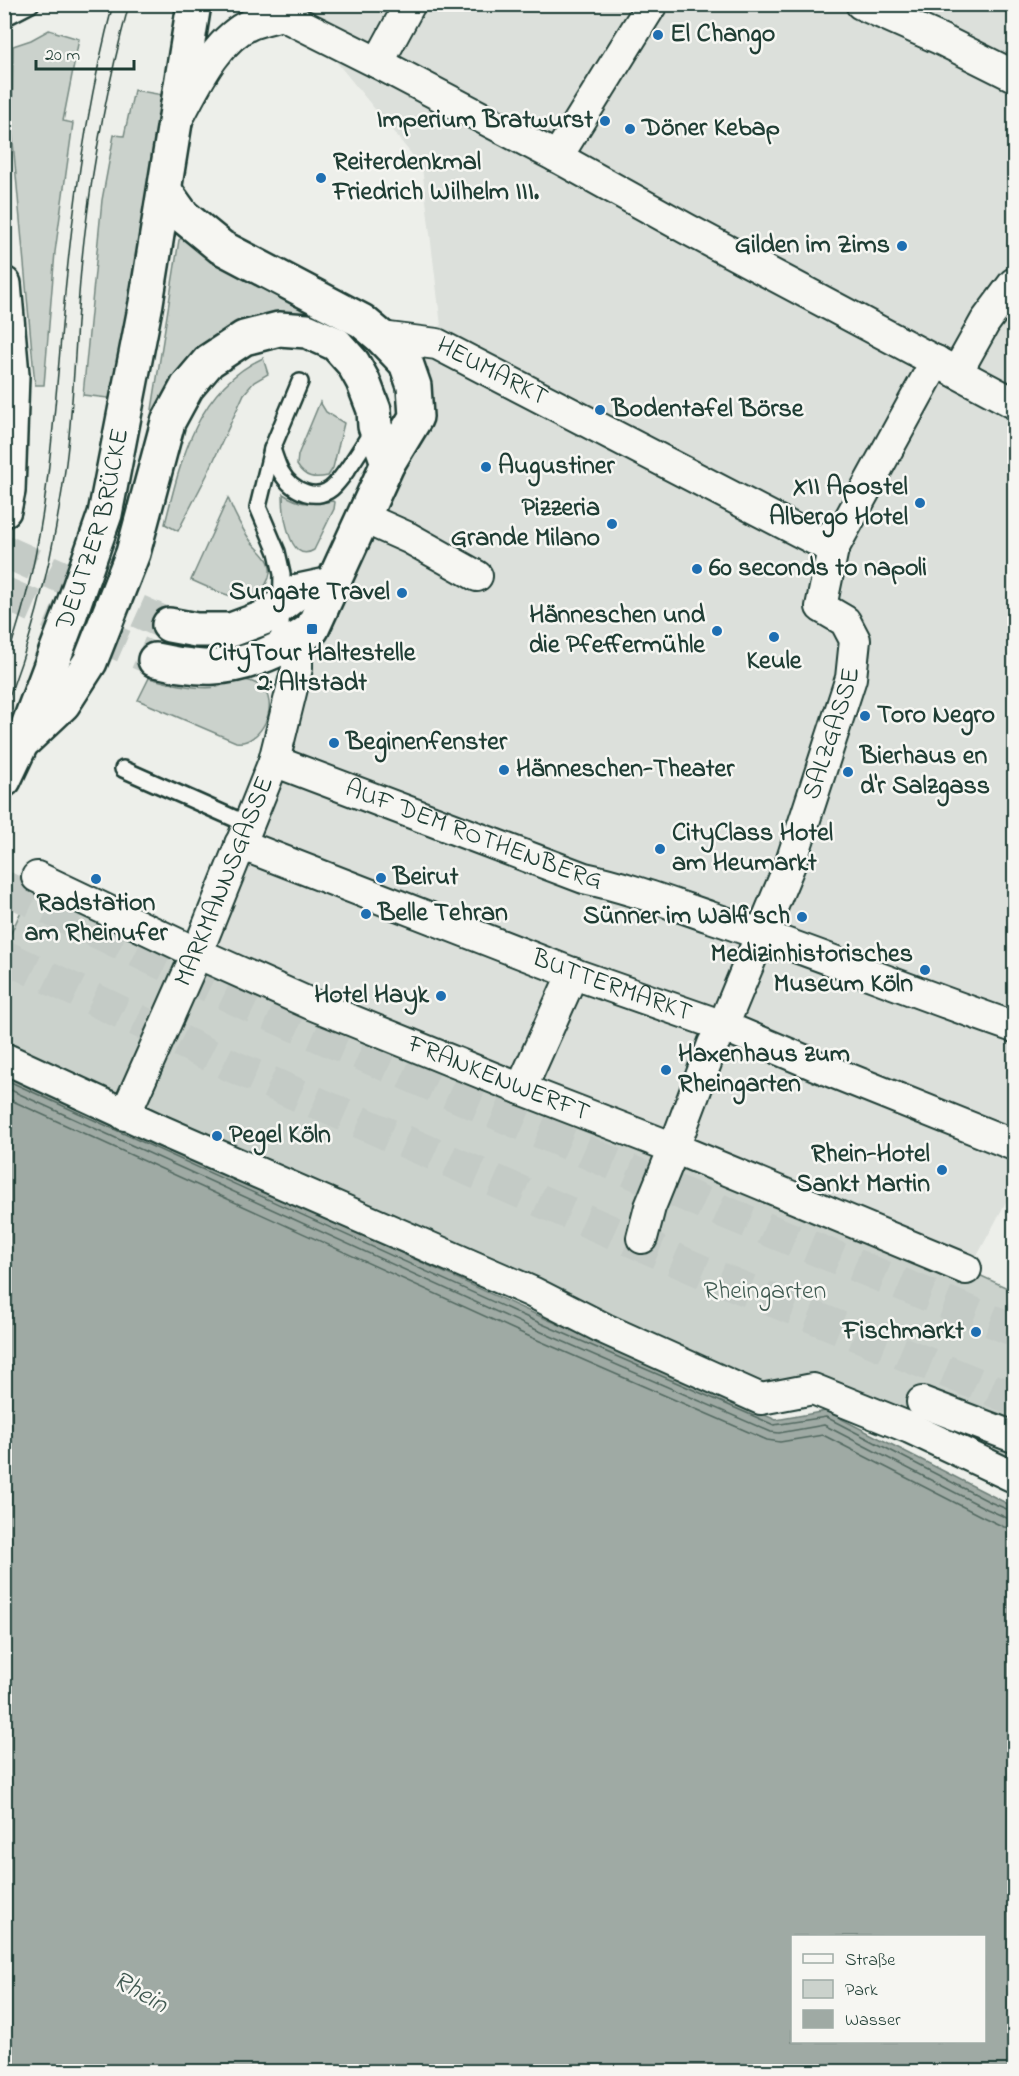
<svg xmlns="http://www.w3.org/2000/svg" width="1019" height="2076" viewBox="0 0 1019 2076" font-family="'Indie Flower',sans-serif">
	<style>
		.built { fill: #dce0db }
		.green { fill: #cbd2cc; stroke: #758880; stroke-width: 1.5 }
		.water { fill: #9faaa4; stroke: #6c7e77; stroke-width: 1.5; fill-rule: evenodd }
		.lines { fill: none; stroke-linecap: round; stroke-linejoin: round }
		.shore { stroke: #526961; stroke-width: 1.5 }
		.secondary-tunnel { stroke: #c4cbc6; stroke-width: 33; stroke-dasharray: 33 16; stroke-linecap: butt }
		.primary-tunnel { stroke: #c4cbc6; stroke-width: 33; stroke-dasharray: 33 16; stroke-linecap: butt }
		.lane-casing { stroke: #1f3d34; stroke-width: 20 }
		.street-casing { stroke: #1f3d34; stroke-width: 34 }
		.secondary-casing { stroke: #1f3d34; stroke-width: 38 }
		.lane { stroke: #f6f6f2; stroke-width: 15 }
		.street { stroke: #f6f6f2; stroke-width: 30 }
		.secondary { stroke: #f6f6f2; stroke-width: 33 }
		.tram { stroke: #1f3d34; stroke-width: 1.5 }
		.poi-dot { fill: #1f6fb2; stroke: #f6f6f2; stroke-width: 2 }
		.labels { text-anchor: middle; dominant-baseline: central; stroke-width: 5; stroke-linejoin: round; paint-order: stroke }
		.poi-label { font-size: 26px; font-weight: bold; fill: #1f3d34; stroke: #f6f6f2; text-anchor: start }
		.street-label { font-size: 26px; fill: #1f3d34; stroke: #f6f6f2 }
		.park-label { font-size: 26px; fill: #415b52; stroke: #f6f6f2 }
		.water-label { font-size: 27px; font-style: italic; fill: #3f5850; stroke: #f6f6f2 }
	</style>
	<rect width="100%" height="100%" fill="#edefea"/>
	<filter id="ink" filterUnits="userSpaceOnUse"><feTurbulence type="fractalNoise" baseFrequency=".0167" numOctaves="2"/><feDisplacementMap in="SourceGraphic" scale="12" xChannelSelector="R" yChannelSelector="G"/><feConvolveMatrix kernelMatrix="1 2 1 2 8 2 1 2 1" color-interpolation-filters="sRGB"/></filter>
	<g filter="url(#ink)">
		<polygon class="built" points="290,5 1014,5 1014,1187 976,1258 206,958 322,597 441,326 422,167"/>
		<g class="green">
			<polygon points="49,30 79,39 63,121 73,123 55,252 44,385 35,385 12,131 13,46 31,40"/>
			<polygon points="134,90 163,95 116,399 83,395 102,200 114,135 124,136"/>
			<polygon points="182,238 203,252 349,333 344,341 285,318 156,417 151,416 179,240"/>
			<path d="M263,358L268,374L254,382L244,394L207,475L178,531L165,524C181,459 197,389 263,358Z"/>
			<path d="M320,402L326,412L344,423L333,468L328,476C314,479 305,478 297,465L298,455Z"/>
			<path d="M283,494C300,505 312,505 332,501L335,502L334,509L314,550C288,566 283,509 283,494Z"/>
			<path d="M228,498C234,513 241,527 250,540C255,547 264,553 268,561C272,568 270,578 266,584C251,613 212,588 191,580Z"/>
			<path d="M149,678C166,683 199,690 217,687C221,686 225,683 230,682C240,678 251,680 260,686C282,702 261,746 236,742L138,700Z"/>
			<polygon points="37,877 966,1269 1014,1291 1014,1477 813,1389 761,1399 5,1058 5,946"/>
		</g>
		<path class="water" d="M4,1072L535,1314L776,1420L826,1411L1014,1507V2071H5ZM792,1936H984V2042H792Z"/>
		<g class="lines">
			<g class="shore">
				<polyline points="4,1079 533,1320 774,1425 826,1417 990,1502 1014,1512"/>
				<polyline points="4,1087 530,1327 771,1432 779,1433 824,1425 987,1509 1007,1518 1014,1519"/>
				<polyline points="4,1097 526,1335 767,1440 780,1442 823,1435 983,1517 1004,1527 1014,1528"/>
			</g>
			<g class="secondary-tunnel">
				<polyline points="4,551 169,625"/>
				<polyline points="4,593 155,660"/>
			</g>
			<g class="primary-tunnel">
				<polyline points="4,887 255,1008 722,1211 1014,1330"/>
				<polyline points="4,956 232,1066 706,1273 1014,1399"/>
			</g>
			<defs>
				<g id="lane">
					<polyline points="4,18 31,4"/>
					<path d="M272,449C275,457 277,465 281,472C292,491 318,504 335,485C349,470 364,444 375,426"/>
					<polyline points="273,648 281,630 282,574 277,552 258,507 272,449 300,382"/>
					<polyline points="123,769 247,824"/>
				</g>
				<g id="street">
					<polyline points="265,4 282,15 378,63 557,157 687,229 1014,403"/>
					<polyline points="861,4 940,39 1014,76"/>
					<polyline points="378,63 410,4"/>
					<path d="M178,118C195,87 216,39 251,24C261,20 272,18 282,15"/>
					<polyline points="557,157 652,4"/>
					<path id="s1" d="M381,337L437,344L833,549L936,361"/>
					<polyline points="957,372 985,322 1014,283"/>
					<polyline points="364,518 409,538 477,576"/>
					<path id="s2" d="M274,761L584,878C627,887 669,903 710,917C813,951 912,992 1014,1027"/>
					<path id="s3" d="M240,844L580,976L723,1026L832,1072L1014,1145"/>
					<path id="s4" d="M37,877L197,953L311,1004L521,1089L674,1148L966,1269"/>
					<polyline points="4,1058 160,1130 532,1292 605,1329 761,1399 813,1389 910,1428 1014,1477"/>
					<polyline points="521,1089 573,973"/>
					<path id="s5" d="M125,1115L197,953L274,761L297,668V641"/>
					<path id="s6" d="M642,1238L650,1207L674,1148L713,1044L723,1026L791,862L851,678L855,640L845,621L821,607L833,549L828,537"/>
					<polyline points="922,1402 1014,1437"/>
				</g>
				<g id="secondary">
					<polyline points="4,284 12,375 8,491 4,510"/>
					<polyline points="169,625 196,630 231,630 266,617 299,591 332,584"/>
					<path d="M155,660C174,664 194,668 214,667C247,666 287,648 312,629L388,463L416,417L414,386L406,363L381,337L362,321L221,247L183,216L165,191"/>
					<polyline points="26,739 63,704 90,662 133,553 168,422 187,387 209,361 244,338 279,329 307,331 336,344 353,363 363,381 374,410 375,426 388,463"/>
					<path id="s7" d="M4,780L22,742L68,620L105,514L146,303L194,4"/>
				</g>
			</defs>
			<use href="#lane" class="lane-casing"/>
			<use href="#street" class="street-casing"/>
			<use href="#secondary" class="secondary-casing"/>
			<use href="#lane" class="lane"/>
			<use href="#street" class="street"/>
			<use href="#secondary" class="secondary"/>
			<g class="tram">
				<path d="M4,665C46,557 52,440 62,326C71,217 85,110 113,4"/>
				<path d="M4,709C36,630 55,547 66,463C76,386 75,308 85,232C94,155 109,79 129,4"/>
			</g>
		</g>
	</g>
	<g class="poi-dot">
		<circle cx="658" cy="35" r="6"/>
		<circle cx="605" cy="121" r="6"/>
		<circle cx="630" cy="129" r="6"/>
		<circle cx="321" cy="178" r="6"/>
		<circle cx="902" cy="246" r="6"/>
		<circle cx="600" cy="410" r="6"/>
		<circle cx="486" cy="467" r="6"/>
		<circle cx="920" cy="503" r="6"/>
		<circle cx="612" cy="524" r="6"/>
		<circle cx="697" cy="569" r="6"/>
		<circle cx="402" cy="593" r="6"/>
		<rect x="306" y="623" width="12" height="12" rx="3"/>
		<circle cx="717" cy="631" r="6"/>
		<circle cx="774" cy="637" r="6"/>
		<circle cx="865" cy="716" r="6"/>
		<circle cx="334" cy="743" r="6"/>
		<circle cx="504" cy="770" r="6"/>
		<circle cx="848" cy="772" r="6"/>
		<circle cx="660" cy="849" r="6"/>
		<circle cx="381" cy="878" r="6"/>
		<circle cx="96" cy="879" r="6"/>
		<circle cx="366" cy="914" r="6"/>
		<circle cx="802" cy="917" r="6"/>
		<circle cx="925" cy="970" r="6"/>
		<circle cx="441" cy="996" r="6"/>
		<circle cx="666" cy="1070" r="6"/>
		<circle cx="217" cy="1136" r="6"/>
		<circle cx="942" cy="1170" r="6"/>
		<circle cx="976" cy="1332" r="6"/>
	</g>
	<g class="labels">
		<g class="poi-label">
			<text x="670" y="35">El Chango</text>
			<text x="593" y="121" text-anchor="end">Imperium Bratwurst</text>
			<text x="642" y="129">Döner Kebap</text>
			<text x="333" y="163">Reiterdenkmal<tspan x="333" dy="30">Friedrich Wilhelm III.</tspan></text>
			<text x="890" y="246" text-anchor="end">Gilden im Zims</text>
			<text x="612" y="410">Bodentafel Börse</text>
			<text x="498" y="467">Augustiner</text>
			<text x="908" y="488" text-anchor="end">XII Apostel<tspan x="908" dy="30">Albergo Hotel</tspan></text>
			<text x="600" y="509" text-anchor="end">Pizzeria<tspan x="600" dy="30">Grande Milano</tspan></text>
			<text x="709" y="569">60 seconds to napoli</text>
			<text x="390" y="593" text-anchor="end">Sungate Travel</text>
			<text x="705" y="616" text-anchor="end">Hänneschen und<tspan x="705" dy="30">die Pfeffermühle</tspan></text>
			<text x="312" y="654" text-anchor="middle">CityTour Haltestelle<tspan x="312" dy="30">2: Altstadt</tspan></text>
			<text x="774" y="662" text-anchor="middle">Keule</text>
			<text x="877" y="716">Toro Negro</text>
			<text x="346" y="743">Beginenfenster</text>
			<text x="860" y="757">Bierhaus en<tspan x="860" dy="30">d'r Salzgass</tspan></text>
			<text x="516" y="770">Hänneschen-Theater</text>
			<text x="672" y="834">CityClass Hotel<tspan x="672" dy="30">am Heumarkt</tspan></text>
			<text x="393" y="878">Beirut</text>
			<text x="96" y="904" text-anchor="middle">Radstation<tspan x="96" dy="30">am Rheinufer</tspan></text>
			<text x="378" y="914">Belle Tehran</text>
			<text x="790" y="917" text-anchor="end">Sünner im Walfisch</text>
			<text x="913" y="955" text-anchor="end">Medizinhistorisches<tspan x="913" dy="30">Museum Köln</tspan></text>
			<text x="429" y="996" text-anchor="end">Hotel Hayk</text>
			<text x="678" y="1055">Haxenhaus zum<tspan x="678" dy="30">Rheingarten</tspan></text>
			<text x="229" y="1136">Pegel Köln</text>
			<text x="930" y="1155" text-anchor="end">Rhein-Hotel<tspan x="930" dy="30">Sankt Martin</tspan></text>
			<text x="964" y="1332" text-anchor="end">Fischmarkt</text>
		</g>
		<g class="street-label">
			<text stroke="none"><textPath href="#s1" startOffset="118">HEUMARKT</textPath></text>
			<text stroke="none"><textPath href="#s7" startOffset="267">DEUTZER BRÜCKE</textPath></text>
			<text stroke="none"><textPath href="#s6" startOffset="540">SALZGASSE</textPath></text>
			<text stroke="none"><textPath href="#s2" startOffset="213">AUF DEM ROTHENBERG</textPath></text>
			<text stroke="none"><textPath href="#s5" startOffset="254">MARKMANNSGASSE</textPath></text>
			<text stroke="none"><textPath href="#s3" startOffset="398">BUTTERMARKT</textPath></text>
			<text stroke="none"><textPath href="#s4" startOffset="504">FRANKENWERFT</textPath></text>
		</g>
		<g class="park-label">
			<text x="765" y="1292">Rheingarten</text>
		</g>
		<g class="water-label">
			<text transform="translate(140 1993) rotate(30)">Rhein</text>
		</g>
	</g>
	<rect width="1019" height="2076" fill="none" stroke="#f6f6f2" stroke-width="24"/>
	<rect x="12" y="12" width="995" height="2052" fill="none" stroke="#1f3d34" stroke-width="2" filter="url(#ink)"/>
	<rect x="791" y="1935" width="195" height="108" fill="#f6f6f2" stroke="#a0aca6" stroke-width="1.5"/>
	<rect x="803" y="1954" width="30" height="9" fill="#f6f6f2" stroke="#a0aca6" stroke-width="1.5"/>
	<text x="845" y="1965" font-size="18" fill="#1f3d34">Straße</text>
	<rect x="803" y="1980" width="30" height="18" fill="#cbd2cc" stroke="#a0aca6" stroke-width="1.5"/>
	<text x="845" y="1995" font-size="18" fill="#1f3d34">Park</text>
	<rect x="803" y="2010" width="30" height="18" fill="#9faaa4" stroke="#a0aca6" stroke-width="1.5"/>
	<text x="845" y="2025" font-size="18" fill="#1f3d34">Wasser</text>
	<path d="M36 60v9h98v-9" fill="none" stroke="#1f3d34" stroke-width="3"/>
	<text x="45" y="60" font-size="18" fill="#1f3d34" stroke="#f6f6f2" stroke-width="4.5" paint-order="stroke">20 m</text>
</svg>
